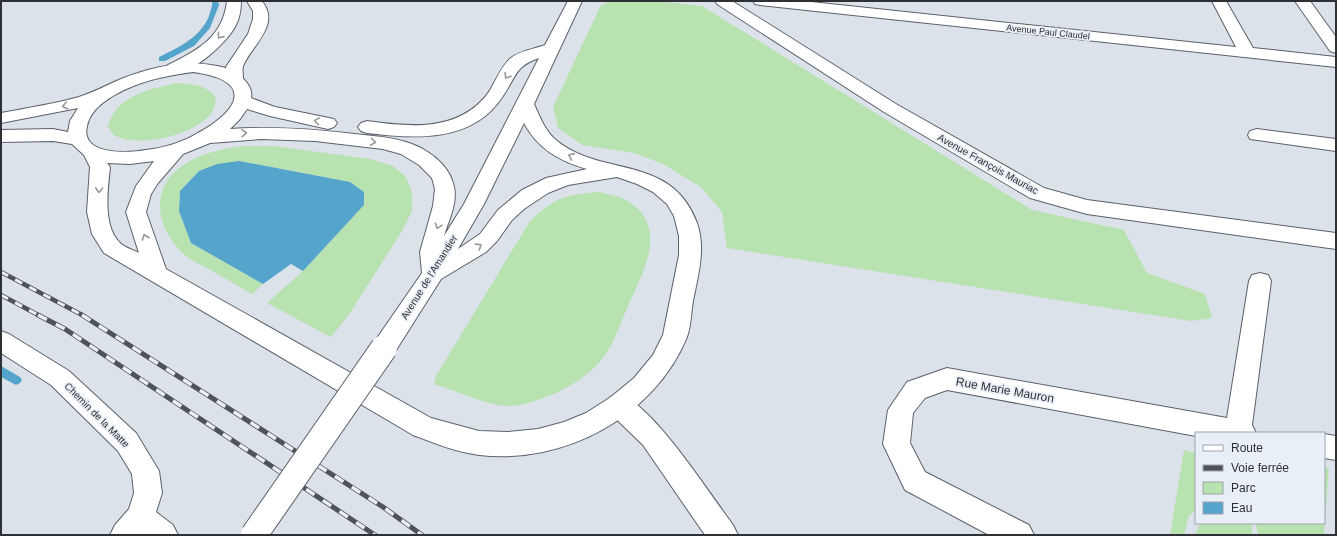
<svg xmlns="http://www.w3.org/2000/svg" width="1337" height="536" viewBox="0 0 1337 536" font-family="Arial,sans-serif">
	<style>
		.green { fill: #b8e2b0 }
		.water { fill: #54a4cb }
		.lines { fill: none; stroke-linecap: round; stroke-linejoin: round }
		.stream { fill: #54a4cb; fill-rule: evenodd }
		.minor-casing { stroke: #5b6168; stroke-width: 2 }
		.major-casing { stroke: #5b6168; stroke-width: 2 }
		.minor { fill: #fff; fill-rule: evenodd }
		.major { fill: #fff; fill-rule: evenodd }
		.rail-far1-casing { stroke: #4f5256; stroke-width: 4.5 }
		.rail-casing { stroke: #4f5256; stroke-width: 5 }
		.rail-far1 { stroke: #e8eff7; stroke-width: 3; stroke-dasharray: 8; stroke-linecap: butt }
		.rail { stroke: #e8eff7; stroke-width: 3.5; stroke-dasharray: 10; stroke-linecap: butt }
		.major-bridge-casing { stroke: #5b6168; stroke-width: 28; stroke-linecap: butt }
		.major-bridge { stroke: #fff; stroke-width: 26 }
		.oneway { stroke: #969899 }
		.labels { text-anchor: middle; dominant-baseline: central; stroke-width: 3.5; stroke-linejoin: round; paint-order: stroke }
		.far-street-label { font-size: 9px; fill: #2e3033; stroke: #e8eff7 }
		.street-label { font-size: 10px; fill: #2e3033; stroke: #e8eff7 }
		.near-street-label { font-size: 12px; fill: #2e3033; stroke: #e8eff7 }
	</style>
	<rect width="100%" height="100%" fill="#dbe2ea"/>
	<g class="green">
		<polygon points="611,1 657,1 702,6 1032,210 1124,230 1147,273 1205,294 1212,318 1191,321 727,248 722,212 701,187 663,164 634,153 582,145 558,128 553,107 601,5"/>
		<path d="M176,83C192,84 204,84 215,96C215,98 216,102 215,105C208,133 140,149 116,136C113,135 111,130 108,127C114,97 149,89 176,83Z"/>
		<path d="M242,146H274L370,159L393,166L406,177L412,192V211L402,231L350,313L331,337L267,303L303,271L364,205V192L350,182L239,161L199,171L180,191L179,211L191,243L263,284L252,294C237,285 222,277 207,268C200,264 192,261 186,256C156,230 147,188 185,164C201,153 223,149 242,146Z"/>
		<path d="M599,192C606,194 615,195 622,198C672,224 644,269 628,306C619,326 612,350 597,365C576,386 542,402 513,406C493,408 454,390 434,384L436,376L530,221C556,197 564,195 599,192Z"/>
		<polygon points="1184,450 1196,453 1196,511 1189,515 1184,535 1170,535"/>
		<polygon points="1324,468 1329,468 1324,535 1258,535 1256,523 1324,523"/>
		<polygon points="1200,523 1252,523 1252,535 1195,535"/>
	</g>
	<polygon class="water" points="239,161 350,182 364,192 364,205 303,271 291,264 263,284 191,243 179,211 180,191 199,171 217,164"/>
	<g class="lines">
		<g class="stream">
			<path d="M212,1H218L219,5L210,28L194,46L165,61H159V57C179,47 200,38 209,16C210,11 213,6 212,1Z"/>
			<polygon points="1,366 20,377 22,380 20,383 16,385 1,377"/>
		</g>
		<defs>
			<g id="minor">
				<path d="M227,1H241C241,9 240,17 236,25C227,43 189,78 168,73L166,69L168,65C198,50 223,37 227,1Z"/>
				<path d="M247,1H262C281,25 252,45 243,66C242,69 243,74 243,78L241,82L235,83L229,82L227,78L226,67L248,34L253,19V11Z"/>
				<polygon points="715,1 732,1 896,104 1044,188 1087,200 1336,233 1336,249 1087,214 1030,198 884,112 717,4"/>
				<polygon points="753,1 802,1 1236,47 1212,1 1226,1 1253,48 1336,57 1336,67 760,5 755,4"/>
				<polygon points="1295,1 1310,1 1336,37 1336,53 1330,51"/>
				<polygon points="1257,129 1336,139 1336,151 1250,139 1248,135 1250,131"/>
				<polygon points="1260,273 1268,275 1271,281 1252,425 1256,433 1196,433 1196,436 947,390 925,398 913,413 910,443 925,472 1029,525 1034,535 989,535 905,490 883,444 888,410 907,382 947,368 1227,418 1249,281 1252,275"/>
				<polygon points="1,331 9,334 69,371 136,433 159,471 162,493 156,512 173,525 178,535 110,535 115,525 129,509 134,493 132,474 118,451 51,385 1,353"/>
				<path d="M619,394C654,406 709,493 733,525L738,535H705L643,445L610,413L606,405L610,397Z"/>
				<polygon points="1324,434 1336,436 1336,460 1324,458"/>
			</g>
			<path id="major" d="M568,1H582L534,104C540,117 545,131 556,140C601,178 671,153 697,223C706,248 698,276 693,301C691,313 691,326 687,337C654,417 564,465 479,455C456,452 434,443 413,435L104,253L92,234L87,212L90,167L84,155L72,144L53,141L1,142V130L53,129L68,132L70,121L78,108L1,123V113C27,108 54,104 79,97C94,92 107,85 121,79C149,68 181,60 211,65C220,66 232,69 239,75C246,81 253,88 251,98L275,107L334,119L337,123L334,127L328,129L270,116L247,109L240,119L230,129C272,126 313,129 355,134C373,136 392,137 409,143C427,149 448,164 453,183C459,201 449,219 444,236L464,204L539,58C515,66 516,77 503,96C473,143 415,139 367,133L361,131L358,127L361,123L367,121C409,127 456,132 486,96C495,85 499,68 511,58C519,51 534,49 545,45ZM193,72C253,80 242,109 198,133C183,142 164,148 146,150C128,153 80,156 87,126C89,116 96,108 104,102C130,83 162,76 193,72ZM524,123C538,149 559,161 587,169L546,178L522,190L498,210L480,234L458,249L484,204ZM261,139L315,141L383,149L401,154L419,165L432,178L435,189L433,206L420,252L422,273L375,341L372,348L375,355L384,358L393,355L441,279L486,252L497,241L512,220L524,209L548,193L568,185L617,177L637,184L653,192L667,204L674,216L679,236V255L663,335L653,355L634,378L611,397L586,413L564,422L538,429L508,432L479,431L431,418L166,269L146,212L151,194L158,183L183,154L210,143ZM154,161L136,186L126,212L139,253C133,250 124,247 120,243C102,226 108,188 110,167L107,163L130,164Z"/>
		</defs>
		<use href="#minor" class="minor-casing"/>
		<use href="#major" class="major-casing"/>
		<use href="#minor" class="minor"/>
		<use href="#major" class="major"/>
		<defs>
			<g id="rail-far1">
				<polyline points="1,272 84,316"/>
				<polyline points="1,295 40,316"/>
			</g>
			<g id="rail">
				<polyline points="38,315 65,329 375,535"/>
				<polyline points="82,315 383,507 422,535"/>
			</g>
		</defs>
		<use href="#rail-far1" class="rail-far1-casing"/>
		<use href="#rail" class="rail-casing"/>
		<use href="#rail-far1" class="rail-far1"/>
		<use href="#rail" class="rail"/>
		<defs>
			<polyline id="major-bridge" points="254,535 384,348"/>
		</defs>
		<use href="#major-bridge" class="major-bridge-casing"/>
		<use href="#major-bridge" class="major-bridge"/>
	</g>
	<defs><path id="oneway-chevron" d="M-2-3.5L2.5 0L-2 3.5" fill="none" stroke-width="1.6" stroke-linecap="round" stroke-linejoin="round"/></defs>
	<g class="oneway">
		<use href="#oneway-chevron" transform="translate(220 36) rotate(129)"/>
		<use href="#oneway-chevron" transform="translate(507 76) rotate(122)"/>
		<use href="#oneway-chevron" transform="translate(65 106) rotate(168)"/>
		<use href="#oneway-chevron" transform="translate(317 121) rotate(-170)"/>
		<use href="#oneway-chevron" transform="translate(244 133) rotate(-4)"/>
		<use href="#oneway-chevron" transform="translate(373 142) rotate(8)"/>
		<use href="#oneway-chevron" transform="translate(571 156) rotate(-156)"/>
		<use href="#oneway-chevron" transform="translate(99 190) rotate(93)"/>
		<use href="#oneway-chevron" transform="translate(438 226) rotate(107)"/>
		<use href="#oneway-chevron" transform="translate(145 237) rotate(-109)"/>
		<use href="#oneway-chevron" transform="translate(479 246) rotate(-32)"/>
	</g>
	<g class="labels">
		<g class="far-street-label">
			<text transform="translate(1048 32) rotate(6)">Avenue Paul Claudel</text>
		</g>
		<g class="street-label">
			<text transform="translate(988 164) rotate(29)">Avenue François Mauriac</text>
			<text transform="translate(429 277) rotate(-58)">Avenue de l'Amandier</text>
			<text transform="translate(97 415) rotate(45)">Chemin de la Matte</text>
		</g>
		<g class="near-street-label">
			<text transform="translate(1005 390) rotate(10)">Rue Marie Mauron</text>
		</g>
	</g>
	<rect width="1337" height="536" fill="none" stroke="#2e3033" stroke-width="4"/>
	<rect x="1195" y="432" width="130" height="92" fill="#e8eff7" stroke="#9ea3a9"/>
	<rect x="1203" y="445" width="20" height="6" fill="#ffffff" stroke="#9ea3a9"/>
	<text x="1231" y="452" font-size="12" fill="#2e3033">Route</text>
	<rect x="1203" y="465" width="20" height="6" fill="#4f5256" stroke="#9ea3a9"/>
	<text x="1231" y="472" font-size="12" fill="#2e3033">Voie ferrée</text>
	<rect x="1203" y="482" width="20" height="12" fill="#b8e2b0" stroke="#9ea3a9"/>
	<text x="1231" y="492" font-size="12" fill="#2e3033">Parc</text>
	<rect x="1203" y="502" width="20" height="12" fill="#54a4cb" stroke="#9ea3a9"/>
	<text x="1231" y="512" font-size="12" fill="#2e3033">Eau</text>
</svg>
